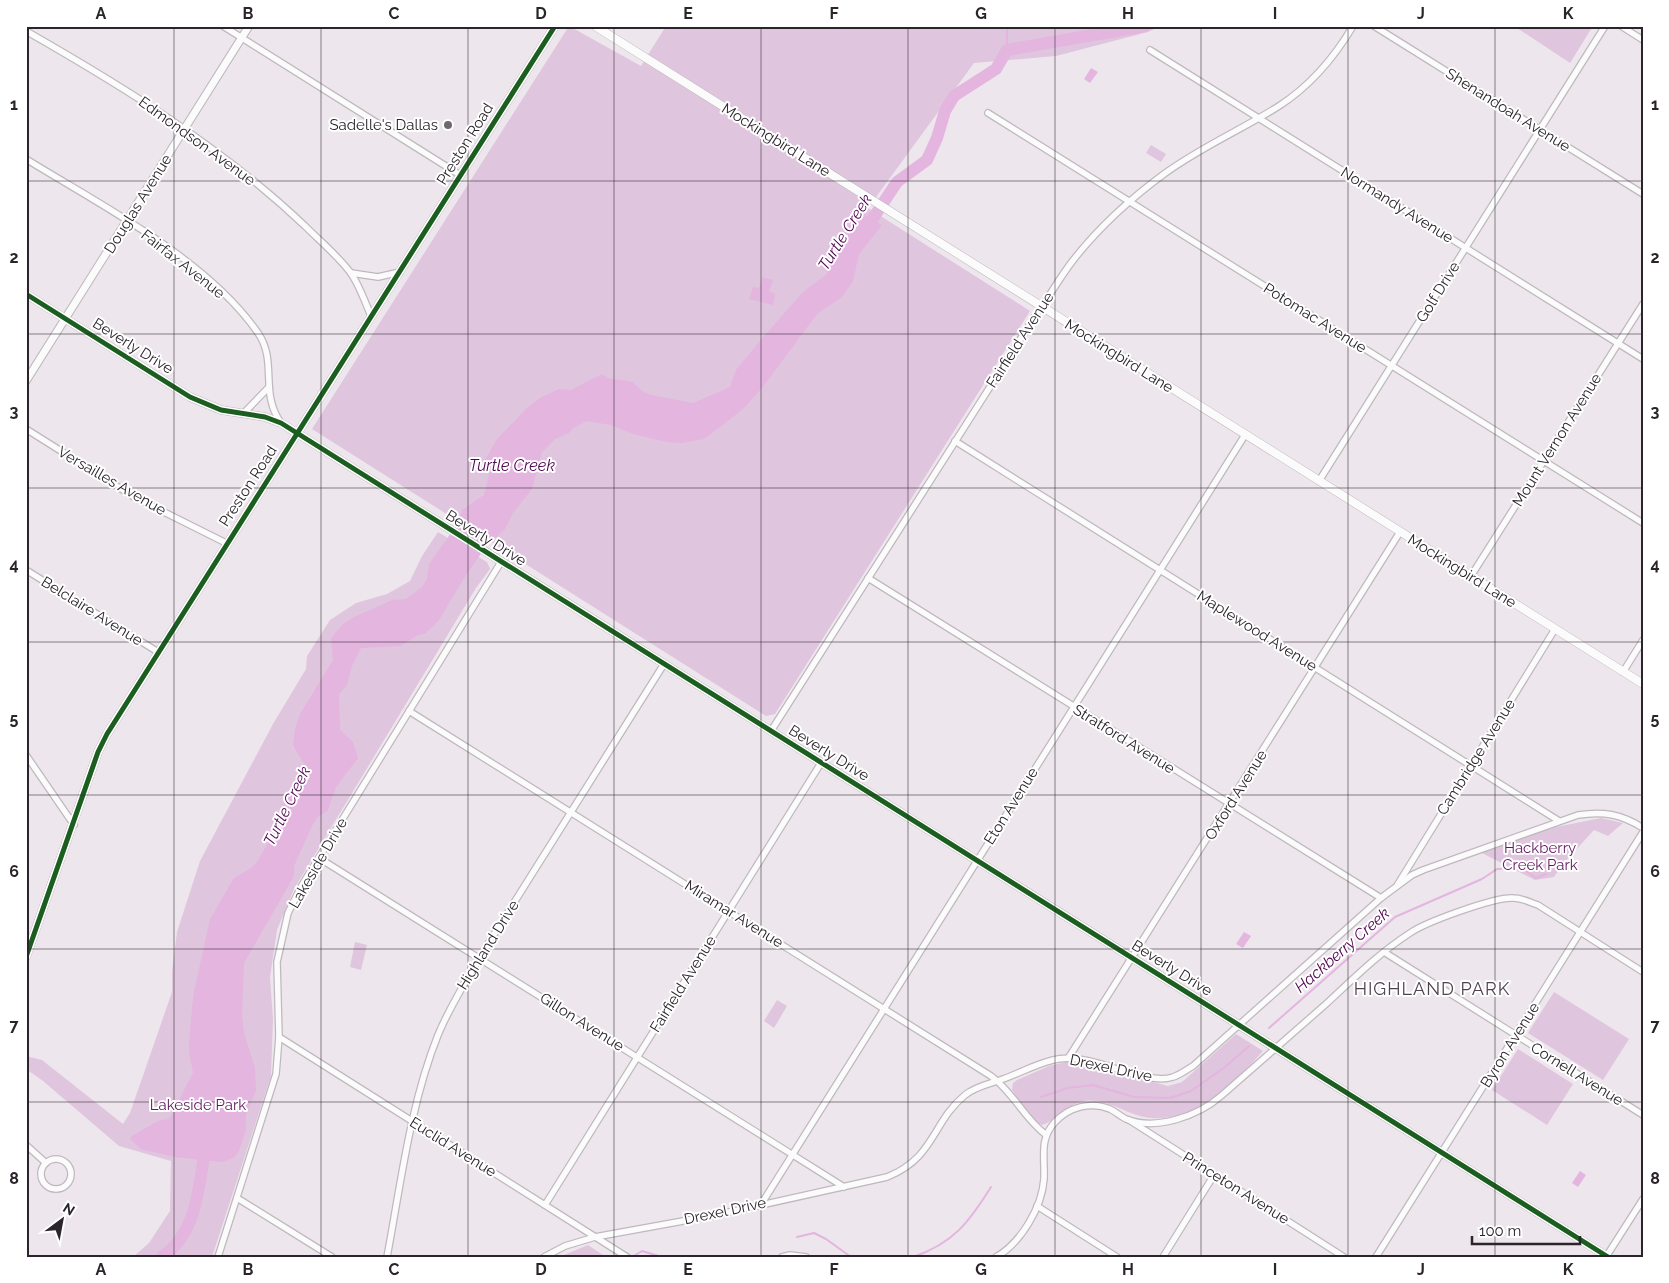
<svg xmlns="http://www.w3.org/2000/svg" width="1669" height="1283" viewBox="0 0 1669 1283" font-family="Raleway,sans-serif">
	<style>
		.green { fill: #e0c5de }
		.water { fill: #e3b5df }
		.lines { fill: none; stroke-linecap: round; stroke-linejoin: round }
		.stream { stroke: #e3b5df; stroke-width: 2 }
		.river { stroke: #e3b5df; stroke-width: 12 }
		.minor-casing { stroke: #bfb9be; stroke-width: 8 }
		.tertiary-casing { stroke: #bfb9be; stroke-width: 9 }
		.secondary-casing { stroke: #bfb9be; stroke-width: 9 }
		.minor { stroke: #fcfbfc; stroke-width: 5.5 }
		.tertiary { stroke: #fcfbfc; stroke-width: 7 }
		.secondary { stroke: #fcfbfc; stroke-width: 8 }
		.cycleway-casing { stroke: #fff; stroke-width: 8 }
		.cycleway { stroke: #1b5e20; stroke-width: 5 }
		.grid { fill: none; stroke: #2b252b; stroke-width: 1; stroke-opacity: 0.55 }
		.poi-dot { fill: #6f696f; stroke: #fff; stroke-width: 2 }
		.labels { text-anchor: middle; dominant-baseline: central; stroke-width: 4; stroke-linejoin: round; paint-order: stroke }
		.street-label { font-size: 15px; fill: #2b252b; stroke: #fff }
		.poi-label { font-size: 15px; fill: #2b252b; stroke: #fff; text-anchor: end }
		.park-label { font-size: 15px; fill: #621960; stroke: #fff }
		.water-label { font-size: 16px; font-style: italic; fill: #510450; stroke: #fff }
		.quarter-label { font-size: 18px; letter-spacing: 1px; fill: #50434f; stroke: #fff }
		.neatline { fill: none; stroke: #2b252b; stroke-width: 2 }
		.grid-label { font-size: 16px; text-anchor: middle; font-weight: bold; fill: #2b252b }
	</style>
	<rect width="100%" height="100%" fill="#eee6ed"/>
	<g class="green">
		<polygon points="569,26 641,66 666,26 1160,26 1148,32 1056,56 974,63 868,208 1030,311 775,714 766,716 312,429"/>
		<polygon points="1514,26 1593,26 1570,63"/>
		<polygon points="1151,145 1166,154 1161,162 1146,153"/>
		<polygon points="438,532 487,562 490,569 476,588 294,889 277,930 270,977 273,1019 271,1076 212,1257 133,1257 149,1243 170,1211 171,1161 119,1146 43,1081 26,1069 26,1056 42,1060 123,1124 130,1113 172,992 172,971 177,932 200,861 273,724 306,669 307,656 330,620 356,603 387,594 410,581 422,556"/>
		<polygon points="1601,818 1623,823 1608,836 1594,830 1563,864 1554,877 1535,880 1480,852 1556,827"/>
		<polygon points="355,942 367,945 361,970 350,967"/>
		<polygon points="1554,992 1629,1039 1603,1080 1528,1033"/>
		<polygon points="777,1000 787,1006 774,1028 764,1021"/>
		<path d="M1236,1034L1263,1051C1234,1084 1188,1129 1140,1116C1121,1111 1105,1098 1085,1101C1064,1105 1058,1120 1042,1125C1029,1119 1020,1101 1012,1090L1013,1083L1017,1080L1049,1066L1066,1062L1095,1067L1168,1086L1182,1082Z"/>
		<polygon points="1518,1049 1573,1084 1547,1125 1492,1090"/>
		<polygon points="588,1245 606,1257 559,1257"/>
	</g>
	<g class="water">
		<polygon points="1091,68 1098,72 1090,83 1084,79"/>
		<path d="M860,212L882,225L859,254L853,281L842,297L817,314L762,388L743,409L704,439L682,443L667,442L633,434L611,425L587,421L573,428L569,433L555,439L542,452L532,489L513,513L505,529L487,545L464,578L439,620L425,634L418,635L400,646L361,648L352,666L347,685L339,694L340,730L353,742L358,758L336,787L328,810L317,818L312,826L294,866V876L244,963L242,1016L244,1033L255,1068L256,1090L246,1115V1129L239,1151L234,1158L222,1162L175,1157L141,1149L130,1139L132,1136L158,1121L169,1119L193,1073C192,1065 189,1057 189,1049C189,1041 193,991 195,987L210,919L234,878L251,868L257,862L274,833L283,812L284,800L290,788L301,775L304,764L293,745L295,729L300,714L333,660L331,638L343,624L354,617L392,600L406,599L422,587L427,579L429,564L458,523L462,510L484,495L489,475L485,460L497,439L527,408L540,398L559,389L571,390L602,374L608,378L633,382L642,391L651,395L693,403L730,387L736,370L759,342L803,292L827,274L831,262L847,239L850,225L860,218Z"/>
		<polygon points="762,277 773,280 769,291 775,294 773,305 749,299 753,287 759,288"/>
		<polygon points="1244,932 1251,936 1243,948 1236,944"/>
		<polygon points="1580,1171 1586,1175 1578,1187 1572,1183"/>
	</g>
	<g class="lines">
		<g class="stream">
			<polyline points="1007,50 1007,26"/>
			<polyline points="1269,1028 1395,917 1482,879 1497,869 1522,868 1536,878 1546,874"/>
			<polyline points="1041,1097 1068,1088 1093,1085 1134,1097 1170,1098 1191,1091 1225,1067 1249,1046"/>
			<polyline points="797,1237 814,1233 826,1239 851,1257"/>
			<polyline points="632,1257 642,1251 662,1257"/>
			<path d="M913,1257C954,1243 969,1222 991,1187"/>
		</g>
		<g class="river">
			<polyline points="864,232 897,182 927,160 937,138 945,111 954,96 996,69 1007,50 1145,26"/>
			<path d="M162,1257C199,1231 198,1185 206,1145"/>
		</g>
		<defs>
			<g id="minor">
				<polyline points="223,26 460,175"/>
				<polyline points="1374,26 1643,194"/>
				<polyline points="1621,26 1643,40"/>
				<path d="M26,31C124,87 223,148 305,226C320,241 337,255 350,272C359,284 365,302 371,316"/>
				<polyline points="1150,50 1643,359"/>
				<polyline points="988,113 1643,523"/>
				<path d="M26,159C102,206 207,259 258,333C278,362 259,392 281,423"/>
				<polyline points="351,273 378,277 400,272"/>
				<polyline points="243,414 269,387"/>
				<polyline points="26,429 134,497 226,543"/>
				<polyline points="955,441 1559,821"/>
				<polyline points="1319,481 1605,26"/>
				<polyline points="26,570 158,652"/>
				<polyline points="1471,576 1643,304"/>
				<polyline points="868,578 1381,898"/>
				<polyline points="1623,672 1643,640"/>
				<path d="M409,711L991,1076C1013,1092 1024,1118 1045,1134"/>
				<path d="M771,731L1037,313C1049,297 1059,279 1071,263C1097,229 1130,199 1164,174C1201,147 1241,130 1279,106C1310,86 1334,58 1353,26"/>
				<polyline points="26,755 74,825"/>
				<polyline points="319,858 844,1187"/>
				<polyline points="1398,884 1555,629"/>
				<polyline points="1384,952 1643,1115"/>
				<polyline points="279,1037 627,1257"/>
				<polyline points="1069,1057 1400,532"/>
				<polyline points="1129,1120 1344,1257"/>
				<polyline points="26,1145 46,1163"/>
				<circle cx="56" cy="1174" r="15"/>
				<polyline points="237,1198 332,1257"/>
				<polyline points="762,1203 1245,435"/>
				<polyline points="545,1205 821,763"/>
				<polyline points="1037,1206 1117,1257"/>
				<polyline points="218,1257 276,1074 279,1037 277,962 288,913 302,885 501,562"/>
				<path d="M387,1257C401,1183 410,1105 438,1035C450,1006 467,979 483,952L664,664"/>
				<path d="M544,1257L565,1246L595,1237L716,1215L887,1177C935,1158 932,1122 965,1095C976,1086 990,1084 1003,1079C1020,1073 1036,1064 1053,1060C1090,1050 1143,1087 1173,1077C1180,1075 1186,1070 1193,1066L1381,898L1412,875L1423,870L1578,815C1603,811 1621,814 1643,828"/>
				<polyline points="782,1257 790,1255 806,1257"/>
				<path d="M996,1257C1021,1243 1042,1207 1044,1179C1045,1157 1039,1139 1055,1122C1069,1107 1091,1101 1110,1109C1116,1112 1120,1116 1126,1119C1156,1131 1198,1116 1221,1096C1256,1065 1291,1035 1326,1004C1353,979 1379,953 1410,933C1426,922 1494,897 1513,898C1522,898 1529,902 1538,905L1643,972"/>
				<polyline points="1163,1257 1214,1175"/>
				<polyline points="1376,1257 1643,832"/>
				<polyline points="1606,1257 1643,1199"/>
			</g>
			<g id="tertiary">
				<polyline points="26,294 190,397 221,410 265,417 281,423 1608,1257"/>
				<polyline points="26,381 249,26"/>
			</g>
			<g id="secondary">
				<polyline points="595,26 1643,684"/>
				<polyline points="26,957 98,752 107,734 555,26"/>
			</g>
		</defs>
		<use href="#minor" class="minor-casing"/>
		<use href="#tertiary" class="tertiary-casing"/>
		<use href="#secondary" class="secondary-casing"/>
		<use href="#minor" class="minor"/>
		<use href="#tertiary" class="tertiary"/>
		<use href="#secondary" class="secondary"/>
		<defs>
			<g id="cycleway">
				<polyline points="26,294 190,397 221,410 265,417 281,423 1608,1257"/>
				<polyline points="26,957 98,752 107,734 555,26"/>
			</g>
		</defs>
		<use href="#cycleway" class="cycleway-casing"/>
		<use href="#cycleway" class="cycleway"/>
	</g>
	<path class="grid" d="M174,26V1257M321,26V1257M468,26V1257M614,26V1257M761,26V1257M908,26V1257M1055,26V1257M1201,26V1257M1348,26V1257M1495,26V1257M26,181H1643M26,334H1643M26,488H1643M26,642H1643M26,795H1643M26,949H1643M26,1102H1643"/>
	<circle class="poi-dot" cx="448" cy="125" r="5"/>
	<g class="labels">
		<g class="street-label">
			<text transform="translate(1508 110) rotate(32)">Shenandoah Avenue</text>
			<text transform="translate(776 140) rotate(32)">Mockingbird Lane</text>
			<text transform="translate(197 141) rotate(36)">Edmondson Avenue</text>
			<text transform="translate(465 144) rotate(-58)">Preston Road</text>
			<text transform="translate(138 204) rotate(-58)">Douglas Avenue</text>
			<text transform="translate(1397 205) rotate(32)">Normandy Avenue</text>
			<text transform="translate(183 264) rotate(38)">Fairfax Avenue</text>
			<text transform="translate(1438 292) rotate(-58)">Golf Drive</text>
			<text transform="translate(1315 318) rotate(32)">Potomac Avenue</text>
			<text transform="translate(1020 340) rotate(-57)">Fairfield Avenue</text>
			<text transform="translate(133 346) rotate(32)">Beverly Drive</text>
			<text transform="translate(1119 356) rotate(32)">Mockingbird Lane</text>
			<text transform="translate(1557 440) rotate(-58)">Mount Vernon Avenue</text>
			<text transform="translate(112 481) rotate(30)">Versailles Avenue</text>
			<text transform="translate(248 486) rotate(-57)">Preston Road</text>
			<text transform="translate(486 538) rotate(32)">Beverly Drive</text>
			<text transform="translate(1462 571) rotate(32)">Mockingbird Lane</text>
			<text transform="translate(92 611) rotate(32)">Belclaire Avenue</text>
			<text transform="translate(1257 631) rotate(32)">Maplewood Avenue</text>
			<text transform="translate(1124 739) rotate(32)">Stratford Avenue</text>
			<text transform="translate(829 753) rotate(32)">Beverly Drive</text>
			<text transform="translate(1476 757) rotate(-58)">Cambridge Avenue</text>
			<text transform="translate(1236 795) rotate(-58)">Oxford Avenue</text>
			<text transform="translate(1011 806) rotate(-58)">Eton Avenue</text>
			<text transform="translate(318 863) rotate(-60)">Lakeside Drive</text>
			<text transform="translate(734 914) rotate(32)">Miramar Avenue</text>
			<text transform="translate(488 945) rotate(-58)">Highland Drive</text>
			<text transform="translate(1172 968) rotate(32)">Beverly Drive</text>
			<text transform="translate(683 984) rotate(-58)">Fairfield Avenue</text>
			<text transform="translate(582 1022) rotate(32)">Gillon Avenue</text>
			<text transform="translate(1510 1045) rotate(-58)">Byron Avenue</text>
			<text transform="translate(1111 1068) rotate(12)">Drexel Drive</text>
			<text transform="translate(1577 1074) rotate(32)">Cornell Avenue</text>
			<text transform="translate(453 1147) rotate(32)">Euclid Avenue</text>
			<text transform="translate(1236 1188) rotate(32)">Princeton Avenue</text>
			<text transform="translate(725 1211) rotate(-12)">Drexel Drive</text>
		</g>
		<g class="poi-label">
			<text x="438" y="125">Sadelle's Dallas</text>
		</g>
		<g class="park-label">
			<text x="1540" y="848">Hackberry<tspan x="1540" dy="17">Creek Park</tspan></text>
			<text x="198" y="1105">Lakeside Park</text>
		</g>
		<g class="water-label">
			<text transform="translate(845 232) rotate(-58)">Turtle Creek</text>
			<text x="512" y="465">Turtle Creek</text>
			<text transform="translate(287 806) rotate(-64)">Turtle Creek</text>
			<text transform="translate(1342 950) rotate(-41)">Hackberry Creek</text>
		</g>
		<g class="quarter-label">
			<text x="1432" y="988">HIGHLAND PARK</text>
		</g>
	</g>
	<rect width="1669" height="1283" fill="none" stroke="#ffffff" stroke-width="55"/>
	<g transform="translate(62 1220) rotate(32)" stroke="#ffffff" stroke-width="4" paint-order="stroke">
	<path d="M0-4L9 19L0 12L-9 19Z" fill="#2b252b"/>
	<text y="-8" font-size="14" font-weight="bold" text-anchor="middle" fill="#2b252b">N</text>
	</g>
	<path d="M1472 1236v8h108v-8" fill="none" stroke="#2b252b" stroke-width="2.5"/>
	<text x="1479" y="1236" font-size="15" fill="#2b252b" stroke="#ffffff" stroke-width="4" paint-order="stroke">100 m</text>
	<rect x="28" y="28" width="1614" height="1228" class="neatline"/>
	<g class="grid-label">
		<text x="101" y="19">A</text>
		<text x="248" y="19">B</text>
		<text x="394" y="19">C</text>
		<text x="541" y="19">D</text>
		<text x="688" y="19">E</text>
		<text x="834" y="19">F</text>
		<text x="981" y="19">G</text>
		<text x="1128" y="19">H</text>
		<text x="1275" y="19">I</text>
		<text x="1421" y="19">J</text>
		<text x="1568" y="19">K</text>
		<text x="14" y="110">1</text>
		<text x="1655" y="110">1</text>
		<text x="14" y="263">2</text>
		<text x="1655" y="263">2</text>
		<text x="14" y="417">3</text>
		<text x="1655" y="417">3</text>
		<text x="14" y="570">4</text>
		<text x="1655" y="570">4</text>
		<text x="14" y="724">5</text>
		<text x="1655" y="724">5</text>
		<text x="14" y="877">6</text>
		<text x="1655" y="877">6</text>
		<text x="14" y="1031">7</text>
		<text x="1655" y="1031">7</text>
		<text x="14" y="1184">8</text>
		<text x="1655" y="1184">8</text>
		<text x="101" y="1275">A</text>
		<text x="248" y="1275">B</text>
		<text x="394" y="1275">C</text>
		<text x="541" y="1275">D</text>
		<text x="688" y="1275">E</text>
		<text x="834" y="1275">F</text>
		<text x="981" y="1275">G</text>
		<text x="1128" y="1275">H</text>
		<text x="1275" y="1275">I</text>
		<text x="1421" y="1275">J</text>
		<text x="1568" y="1275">K</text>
	</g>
</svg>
